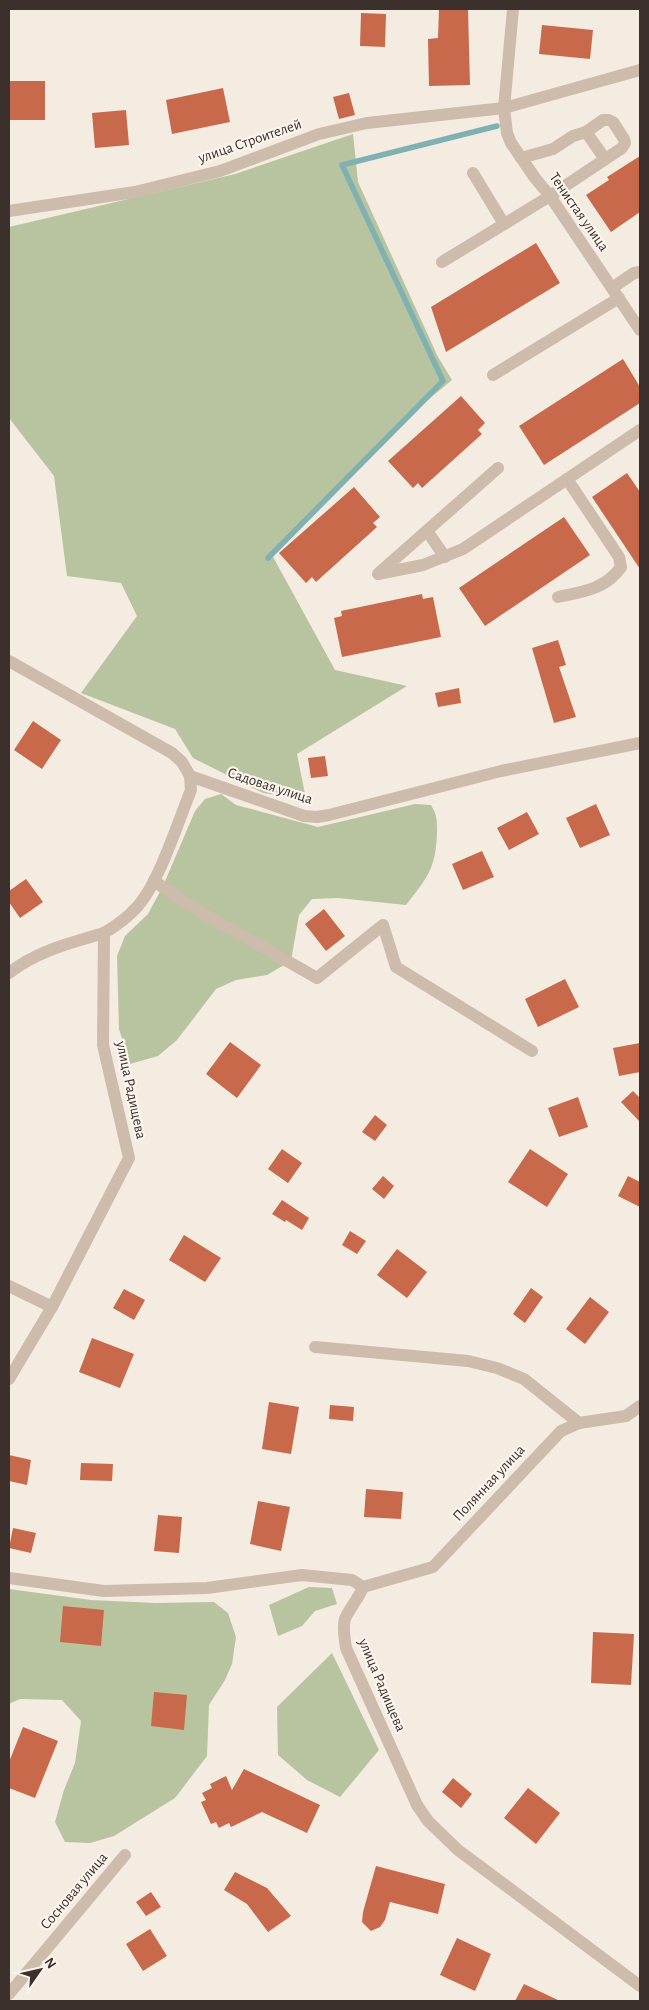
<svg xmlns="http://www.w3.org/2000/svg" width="649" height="2010" viewBox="0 0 649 2010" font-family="'Alegreya Sans',sans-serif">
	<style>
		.green { fill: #b8c4a0 }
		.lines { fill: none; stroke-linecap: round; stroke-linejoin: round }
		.stream { stroke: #7fb0b2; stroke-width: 5.5 }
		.building { fill: #c8694b }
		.minor { stroke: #cdbbac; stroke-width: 12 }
		.labels { text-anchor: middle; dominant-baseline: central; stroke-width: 4.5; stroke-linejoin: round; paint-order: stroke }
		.street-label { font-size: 15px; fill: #3b302b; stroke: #fbf5ee }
	</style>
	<rect width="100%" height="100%" fill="#f4ebe1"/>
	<g class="green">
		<polygon points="353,134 358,182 438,357 452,380 406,418 272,555 335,670 407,686 297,754 306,799 263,793 193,758 175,729 81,693 137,616 121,583 67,576 54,476 9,418 9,227 235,174"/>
		<path d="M221,794L236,805L318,827L415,804L431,805C437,815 437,820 437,831C436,868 428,877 406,905L338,898L312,899L299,915L291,961L267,975L236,980L216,989L177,1040L158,1056L130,1064L119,1029L117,956L125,936L148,914L163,886L195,811L205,799Z"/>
		<polygon points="309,1587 332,1588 337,1604 315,1611 302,1626 278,1636 269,1605"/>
		<polygon points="9,1589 91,1600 156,1603 214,1602 228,1613 236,1637 232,1664 225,1680 209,1705 207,1756 175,1798 114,1836 90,1843 65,1842 55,1822 64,1790 75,1763 81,1721 62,1700 20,1699 9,1704"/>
		<polygon points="332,1653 379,1750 340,1797 307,1780 278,1755 277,1707"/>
	</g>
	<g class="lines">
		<polyline class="stream" points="268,558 443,381 342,165 497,126"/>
	</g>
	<g class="building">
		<polygon points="439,9 468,9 470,85 429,86 428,39 438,38"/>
		<polygon points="361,13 386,14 385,47 360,46"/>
		<polygon points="542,25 593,30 590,59 539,54"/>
		<rect x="9" y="81" width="36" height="39"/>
		<polygon points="223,88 230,122 172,134 166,100"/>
		<polygon points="349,93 355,115 339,119 333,97"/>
		<polygon points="126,110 129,145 95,148 92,113"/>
		<polygon points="640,156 640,212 611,232 586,195 609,180 607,177"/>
		<polygon points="536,243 560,283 446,352 431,307"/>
		<polygon points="623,359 640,387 640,403 544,465 519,426"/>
		<polygon points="461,396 485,423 478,430 482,434 422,488 418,483 413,488 388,461"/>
		<polygon points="627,473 640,492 640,569 592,497"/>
		<polygon points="354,487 380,517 373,523 377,527 316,582 312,577 306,583 279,553"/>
		<polygon points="564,517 590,555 485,626 459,588"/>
		<polygon points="422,594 423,599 433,597 441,637 342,657 334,618 342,616 341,611"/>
		<polygon points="558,640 566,665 559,667 576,717 554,723 532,648"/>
		<polygon points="459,688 461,703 438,707 435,693"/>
		<polygon points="33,721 61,740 42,769 14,750"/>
		<polygon points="325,756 328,776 311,778 308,758"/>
		<polygon points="596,804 610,835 580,848 566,818"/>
		<polygon points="527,812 539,834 509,850 497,828"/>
		<polygon points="482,851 494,877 463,890 452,864"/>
		<polygon points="26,879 43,902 20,918 9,902 9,891"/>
		<polygon points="324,909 345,936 326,951 305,924"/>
		<polygon points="565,979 579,1007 538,1027 525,999"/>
		<polygon points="230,1042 261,1065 237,1098 206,1074"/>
		<polygon points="640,1043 640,1072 619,1076 613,1048"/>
		<polygon points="633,1091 640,1098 640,1122 621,1102"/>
		<polygon points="578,1097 588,1127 559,1137 548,1108"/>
		<polygon points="375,1115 387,1125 375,1141 362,1132"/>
		<polygon points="282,1149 302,1163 288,1183 268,1169"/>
		<polygon points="530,1149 568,1174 547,1207 508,1182"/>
		<polygon points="383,1176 394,1186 384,1199 372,1189"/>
		<polygon points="628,1176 640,1182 640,1207 618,1196"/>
		<polygon points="282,1200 309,1218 302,1230 286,1220 285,1222 272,1214"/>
		<polygon points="350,1231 366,1241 357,1254 342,1245"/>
		<polygon points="184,1235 221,1258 205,1282 169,1260"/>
		<polygon points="397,1249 427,1272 407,1298 377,1275"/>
		<polygon points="531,1288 543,1297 525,1323 513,1314"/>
		<polygon points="124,1289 145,1300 134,1320 113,1308"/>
		<polygon points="590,1297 609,1312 585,1344 566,1329"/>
		<polygon points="92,1338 134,1354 120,1388 79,1372"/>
		<polygon points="269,1402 299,1407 291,1454 262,1449"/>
		<polygon points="330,1405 354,1407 353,1421 329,1419"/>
		<polygon points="9,1455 31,1460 27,1485 9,1481"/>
		<polygon points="81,1463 113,1464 112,1481 80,1480"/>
		<polygon points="366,1489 403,1492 401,1519 364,1517"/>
		<polygon points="258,1501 290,1507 281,1551 250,1544"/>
		<polygon points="158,1515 182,1517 179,1553 154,1551"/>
		<polygon points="13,1528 36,1533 31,1553 9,1548"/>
		<polygon points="63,1606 104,1610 101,1646 60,1642"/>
		<polygon points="593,1632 634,1634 631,1685 591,1683"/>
		<polygon points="154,1692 187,1695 184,1730 151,1726"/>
		<polygon points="23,1727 58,1741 35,1798 9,1788 9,1762"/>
		<polygon points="244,1769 320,1805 307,1833 262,1812 231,1827 229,1823 219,1828 216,1822 211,1824 201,1802 206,1800 202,1793 212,1788 210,1784 226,1776 232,1790"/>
		<polygon points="453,1778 472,1794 461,1808 442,1792"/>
		<polygon points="528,1788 560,1813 536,1844 504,1818"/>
		<polygon points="376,1866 445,1884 438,1914 390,1902 385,1920 380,1927 371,1931 362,1922 363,1912"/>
		<polygon points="235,1872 267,1888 291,1916 268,1932 247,1904 224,1890"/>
		<polygon points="151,1892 161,1907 146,1916 136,1902"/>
		<polygon points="150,1929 167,1956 143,1971 126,1944"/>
		<polygon points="457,1938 491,1954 475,1991 440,1975"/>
		<polygon points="524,1984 560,2001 515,2001"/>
	</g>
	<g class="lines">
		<g class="minor">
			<polyline points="513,9 504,108 507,133 511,143 535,178 550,196 640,330"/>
			<polyline points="586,132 605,159"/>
			<polyline points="473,173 504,224"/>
			<polyline points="9,211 135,192 220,171 319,134 367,123 504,108 640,70"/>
			<polyline points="442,262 550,196 622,148 625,143 624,139 613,122 609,120 603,120 586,132 573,136 553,149 521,158"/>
			<polyline points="612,288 634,273 640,272"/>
			<polyline points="493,375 619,298"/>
			<polyline points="427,531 445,557"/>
			<polyline points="380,572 498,468"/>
			<polyline points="378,574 423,565 463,549 640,430"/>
			<path d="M558,597C582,592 606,589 621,567L619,557L567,479"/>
			<polyline points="9,661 172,753 182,762 190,776 304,816 317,817 329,815 501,771 640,743"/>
			<polyline points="154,881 192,907 317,978 383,925 396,967 532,1051"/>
			<path d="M9,973C37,951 70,943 104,933"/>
			<polyline points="9,1286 52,1307"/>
			<polyline points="315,1347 468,1361 497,1368 524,1379 579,1423"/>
			<path d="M9,1379L52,1307L129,1158L103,1045L104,933C116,926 128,917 137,907C159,883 178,822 191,790L190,776"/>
			<path d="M9,1578L104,1591L207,1588L302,1575L352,1580L363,1587C359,1598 349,1609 345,1619C342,1628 345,1639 346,1648L417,1805L428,1821L458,1850L640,1986"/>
			<polyline points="363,1587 433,1567 561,1431 579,1423 626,1416 640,1406"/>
			<polyline points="9,1994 125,1855"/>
		</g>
	</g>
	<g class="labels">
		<g class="street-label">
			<text transform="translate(250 141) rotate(-19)">улица Строителей</text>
			<text transform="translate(579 212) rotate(55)">Тенистая улица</text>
			<text transform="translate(270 786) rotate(18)">Садовая улица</text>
			<text transform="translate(131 1090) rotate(78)">улица Радищева</text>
			<text transform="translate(489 1483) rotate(-47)">Полянная улица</text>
			<text transform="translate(382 1685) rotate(67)">улица Радищева</text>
			<text transform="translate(74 1891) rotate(-50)">Сосновая улица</text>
		</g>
	</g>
	<rect width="649" height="2010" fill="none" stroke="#3b302b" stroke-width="20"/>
	<g transform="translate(40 1970) rotate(56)" stroke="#fbf5ee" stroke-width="4" paint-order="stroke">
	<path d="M0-4L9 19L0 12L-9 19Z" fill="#3b302b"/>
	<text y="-8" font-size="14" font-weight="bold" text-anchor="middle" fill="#3b302b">N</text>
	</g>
</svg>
